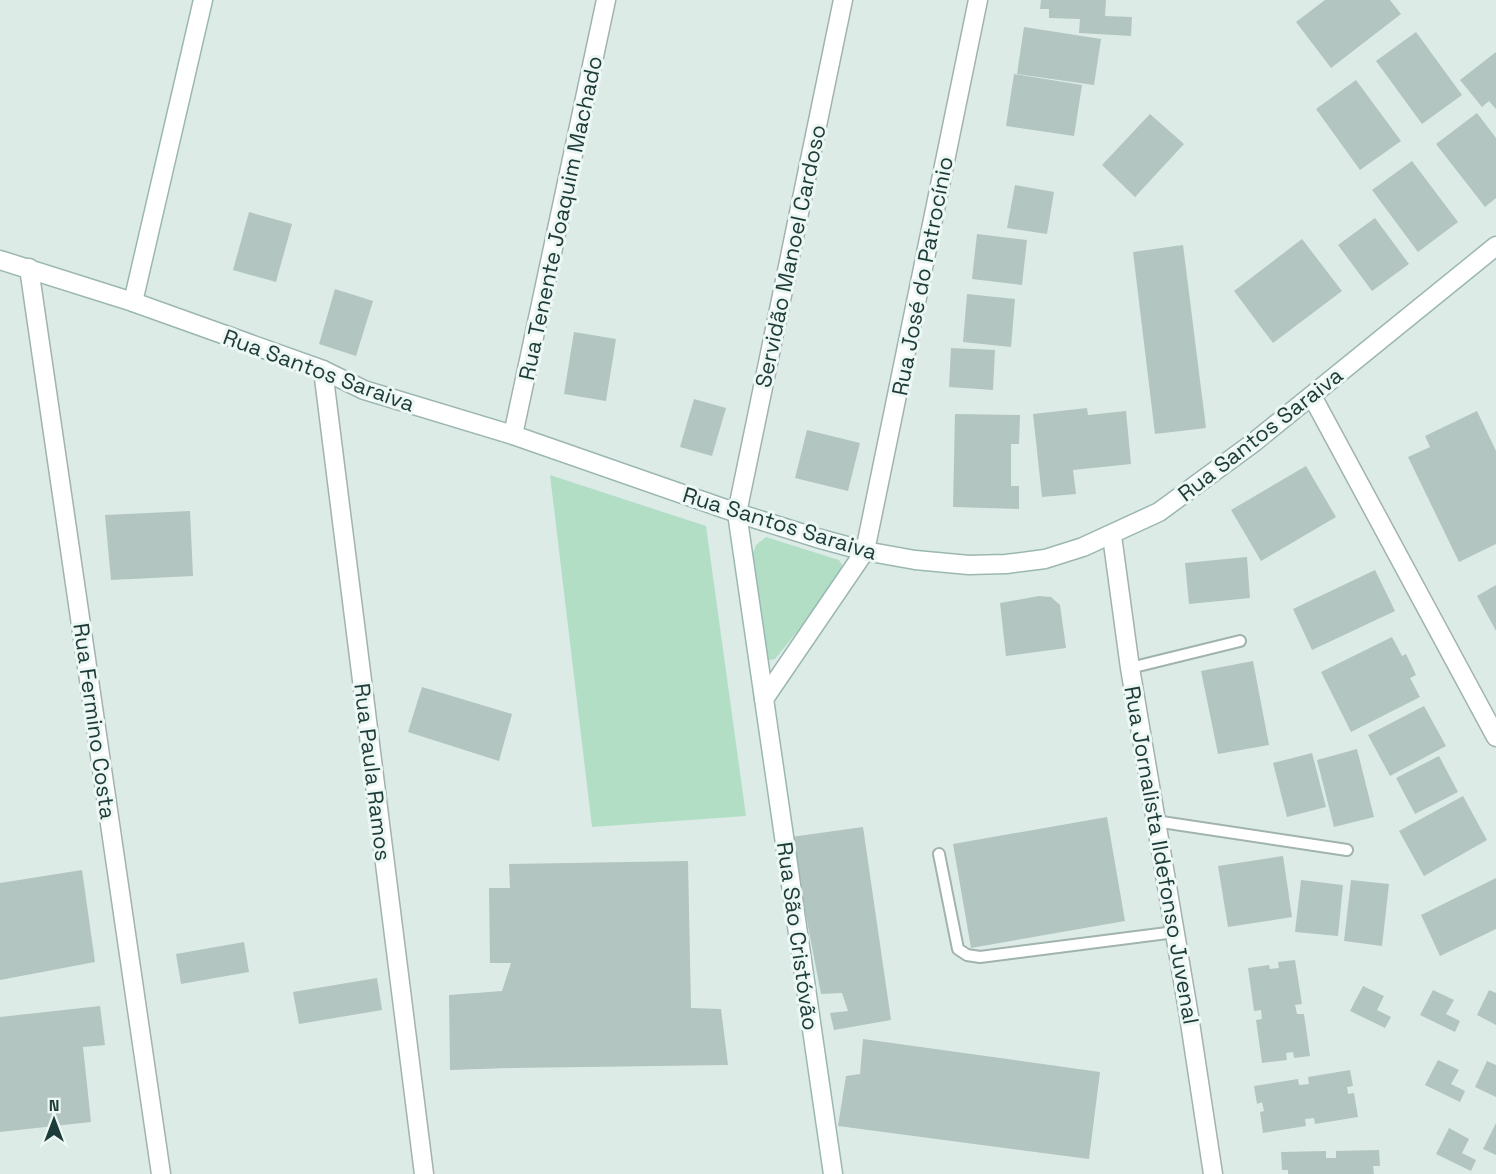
<svg xmlns="http://www.w3.org/2000/svg" width="1496" height="1174" viewBox="0 0 1496 1174" font-family="'Space Grotesk',sans-serif">
	<style>
		.green { fill: #b3dec6 }
		.building { fill: #b2c5c0 }
		.lines { fill: none; stroke-linecap: round; stroke-linejoin: round }
		.lane-casing { stroke: #a0b3af; stroke-width: 14 }
		.street-casing { stroke: #a0b3af; stroke-width: 21 }
		.secondary-casing { stroke: #9bb7b2; stroke-width: 21 }
		.lane { stroke: #fff; stroke-width: 10 }
		.street { stroke: #fff; stroke-width: 18 }
		.secondary { stroke: #fff; stroke-width: 18 }
		.labels { text-anchor: middle; dominant-baseline: central; stroke-width: 6; stroke-linejoin: round; paint-order: stroke }
		.street-label { font-size: 22px; fill: #1d3b38; stroke: #edf7f4 }
	</style>
	<rect width="100%" height="100%" fill="#ddebe7"/>
	<g class="green">
		<polygon points="550,475 706,526 746,816 592,827"/>
		<polygon points="766,537 839,560 844,568 842,576 775,659 765,661 752,556 756,545"/>
	</g>
	<g class="building">
		<polygon points="1041,0 1106,0 1105,16 1132,17 1131,36 1079,33 1080,19 1049,18 1049,9 1040,9"/>
		<polygon points="1325,0 1390,0 1401,14 1331,68 1296,22"/>
		<polygon points="1024,27 1101,39 1094,85 1017,74"/>
		<polygon points="1416,32 1462,95 1422,124 1376,61"/>
		<polygon points="1496,52 1496,109 1489,101 1482,107 1460,80"/>
		<polygon points="1014,74 1082,85 1074,136 1006,126"/>
		<polygon points="1356,80 1401,141 1360,170 1316,109"/>
		<polygon points="1477,113 1496,138 1496,198 1485,207 1436,144"/>
		<polygon points="1150,114 1184,144 1135,197 1102,165"/>
		<polygon points="1412,161 1458,222 1418,252 1372,190"/>
		<polygon points="1015,185 1054,192 1047,234 1007,228"/>
		<polygon points="249,212 292,224 276,282 233,270"/>
		<polygon points="1375,218 1409,264 1372,291 1338,245"/>
		<polygon points="977,234 1027,240 1022,285 972,279"/>
		<polygon points="1302,239 1342,291 1273,343 1234,291"/>
		<polygon points="1183,245 1206,428 1155,434 1133,252"/>
		<polygon points="335,289 373,301 356,356 319,344"/>
		<polygon points="967,294 1015,299 1011,347 963,342"/>
		<polygon points="574,332 616,339 606,401 564,394"/>
		<polygon points="951,348 995,350 993,390 949,387"/>
		<polygon points="694,399 726,408 712,456 680,447"/>
		<polygon points="1087,408 1088,415 1126,411 1131,464 1073,470 1076,494 1042,497 1033,414"/>
		<polygon points="1477,411 1496,451 1496,544 1459,562 1408,457 1430,447 1425,436"/>
		<polygon points="955,414 1020,415 1019,444 1011,444 1011,486 1019,486 1019,509 953,507"/>
		<polygon points="807,430 860,443 848,491 795,478"/>
		<polygon points="1306,466 1336,517 1261,561 1231,510"/>
		<polygon points="190,511 193,576 111,580 105,515"/>
		<polygon points="1247,557 1250,598 1189,604 1185,563"/>
		<polygon points="1375,570 1395,611 1312,650 1293,609"/>
		<polygon points="1496,585 1496,631 1477,596"/>
		<polygon points="1039,596 1051,597 1060,605 1066,648 1006,656 1000,603"/>
		<polygon points="1392,637 1402,656 1406,654 1416,675 1410,678 1420,697 1351,732 1321,672"/>
		<polygon points="1253,661 1269,745 1218,754 1201,671"/>
		<polygon points="422,687 512,714 499,761 408,732"/>
		<polygon points="1424,706 1446,746 1390,776 1368,735"/>
		<polygon points="1357,749 1374,817 1334,827 1317,760"/>
		<polygon points="1312,753 1326,807 1287,817 1273,763"/>
		<polygon points="1439,756 1458,792 1415,814 1396,778"/>
		<polygon points="1463,796 1487,840 1424,876 1399,831"/>
		<polygon points="1107,817 1125,921 971,948 953,844"/>
		<polygon points="863,827 891,1020 834,1030 830,1013 848,1011 842,993 821,994 791,837"/>
		<polygon points="1283,856 1292,917 1228,927 1218,866"/>
		<polygon points="688,861 691,1008 721,1009 728,1065 513,1068 450,1070 449,995 502,991 511,963 490,963 489,888 510,888 509,864"/>
		<polygon points="82,870 95,962 0,980 0,883"/>
		<polygon points="1496,878 1496,929 1440,956 1421,915"/>
		<polygon points="1301,880 1343,885 1338,936 1295,932"/>
		<polygon points="1351,880 1389,884 1382,946 1344,941"/>
		<polygon points="244,942 249,972 181,984 176,954"/>
		<polygon points="1295,960 1302,1004 1295,1005 1297,1014 1304,1014 1310,1056 1294,1058 1293,1052 1286,1053 1287,1060 1262,1063 1256,1020 1262,1019 1261,1010 1254,1011 1248,968 1269,965 1270,969 1279,968 1278,962"/>
		<polygon points="377,978 382,1010 299,1024 293,992"/>
		<polygon points="1363,986 1384,996 1377,1010 1391,1017 1385,1028 1350,1011"/>
		<polygon points="1433,990 1454,1000 1446,1014 1460,1021 1455,1032 1420,1015"/>
		<polygon points="1489,990 1496,993 1496,1025 1477,1015"/>
		<polygon points="100,1006 105,1045 83,1047 91,1122 0,1132 0,1017"/>
		<polygon points="863,1039 1100,1072 1089,1159 838,1126 846,1076 860,1074"/>
		<polygon points="1438,1060 1459,1070 1451,1084 1465,1091 1460,1102 1425,1085"/>
		<polygon points="1487,1061 1496,1065 1496,1097 1475,1087"/>
		<polygon points="1350,1070 1353,1086 1347,1087 1348,1094 1354,1093 1358,1117 1315,1124 1314,1118 1305,1119 1306,1126 1263,1133 1260,1112 1264,1111 1262,1102 1257,1104 1254,1086 1298,1079 1299,1085 1309,1084 1308,1077"/>
		<polygon points="1496,1123 1496,1155 1483,1149"/>
		<polygon points="1449,1128 1469,1139 1462,1153 1476,1160 1471,1171 1436,1154"/>
		<polygon points="1379,1150 1380,1166 1373,1166 1374,1174 1288,1174 1288,1170 1282,1170 1281,1152 1326,1151 1326,1158 1336,1158 1336,1151"/>
	</g>
	<g class="lines">
		<defs>
			<g id="lane">
				<polyline points="1130,668 1240,641"/>
				<polyline points="1155,821 1347,850"/>
				<polyline points="939,854 958,949 967,955 980,957 1175,932"/>
			</g>
			<g id="street">
				<polyline points="29,268 161,1174"/>
				<polyline points="323,370 424,1174"/>
				<polyline points="1312,396 1496,737"/>
				<polyline points="513,435 606,0"/>
				<polyline points="737,513 843,0"/>
				<polyline points="1112,536 1130,668 1189,1016 1213,1174"/>
				<polyline points="865,551 978,0"/>
			</g>
			<g id="secondary">
				<polyline points="0,260 133,302 323,370 364,390 513,435 737,513 817,538 865,551 915,560 969,565 1006,564 1045,559 1083,547 1159,512 1253,443 1496,246"/>
				<polyline points="133,302 203,0"/>
				<polyline points="737,513 833,1174"/>
				<polyline points="764,699 865,551"/>
			</g>
		</defs>
		<use href="#lane" class="lane-casing"/>
		<use href="#street" class="street-casing"/>
		<use href="#secondary" class="secondary-casing"/>
		<use href="#lane" class="lane"/>
		<use href="#street" class="street"/>
		<use href="#secondary" class="secondary"/>
	</g>
	<g class="labels">
		<g class="street-label">
			<text transform="translate(560 218) rotate(-78)">Rua Tenente Joaquim Machado</text>
			<text transform="translate(790 256) rotate(-78)">Servidão Manoel Cardoso</text>
			<text transform="translate(922 276) rotate(-79)">Rua José do Patrocínio</text>
			<text transform="translate(319 370) rotate(20)">Rua Santos Saraiva</text>
			<text transform="translate(1260 434) rotate(-38)">Rua Santos Saraiva</text>
			<text transform="translate(780 523) rotate(17)">Rua Santos Saraiva</text>
			<text transform="translate(95 721) rotate(82)">Rua Fermino Costa</text>
			<text transform="translate(373 772) rotate(83)">Rua Paula Ramos</text>
			<text transform="translate(1162 855) rotate(80)">Rua Jornalista Ildefonso Juvenal</text>
			<text transform="translate(798 936) rotate(82)">Rua São Cristóvão</text>
		</g>
	</g>
	<g transform="translate(54 1120)" stroke="#edf7f4" stroke-width="4.5" paint-order="stroke">
	<path d="M0-4.5L10 22L0 15L-10 22Z" fill="#1d3b38"/>
	<text y="-9" font-size="16" font-weight="bold" text-anchor="middle" fill="#1d3b38">N</text>
	</g>
</svg>
